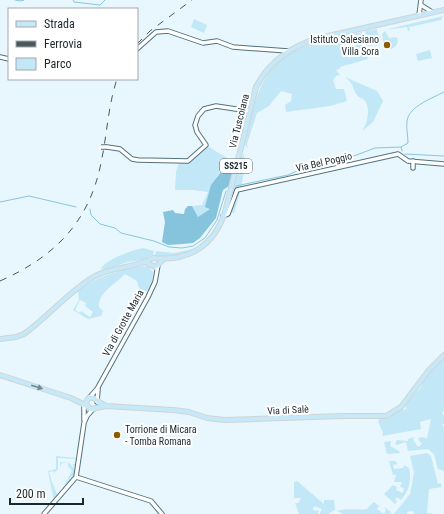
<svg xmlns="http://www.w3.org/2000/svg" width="444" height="514" viewBox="0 0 444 514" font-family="'Roboto Condensed',sans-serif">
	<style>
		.green { fill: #c2e7f6; fill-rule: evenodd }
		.forest { fill: #86c4dd }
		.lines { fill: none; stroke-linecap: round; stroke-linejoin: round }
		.stream { stroke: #88c6df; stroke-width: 1 }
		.minor-casing { stroke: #52727f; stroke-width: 5.5 }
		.major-casing { stroke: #d1d4d5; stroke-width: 6 }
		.minor { stroke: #fff; stroke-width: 3.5 }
		.major { stroke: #c5e9f8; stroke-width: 4 }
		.rail { stroke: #4b595f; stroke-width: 1; stroke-dasharray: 7 7; stroke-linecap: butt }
		.minor-bridge-casing { stroke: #52727f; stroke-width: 5.5; stroke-linecap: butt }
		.minor-bridge { stroke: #fff; stroke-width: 3.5 }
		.oneway { fill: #708892 }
		.poi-dot { fill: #8b5d02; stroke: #fff; stroke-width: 1.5 }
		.labels { text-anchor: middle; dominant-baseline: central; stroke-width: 4; stroke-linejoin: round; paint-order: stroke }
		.shield { fill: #fff; stroke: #5f686c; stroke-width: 1 }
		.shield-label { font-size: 9px; font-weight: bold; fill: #1a272d }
		.poi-label { font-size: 10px; fill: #1a272d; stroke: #fff; text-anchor: end }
		.street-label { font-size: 10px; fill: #1a272d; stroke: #fff }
	</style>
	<rect width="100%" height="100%" fill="#e8f7fd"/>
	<g class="green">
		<polygon points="443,16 441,20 409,27 410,30 408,31 407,27 385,30"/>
		<polygon points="194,19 207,25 204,33 191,27"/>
		<polygon points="377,29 380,44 368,46 365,31"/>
		<path d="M385,31L389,38L397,37C399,43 397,47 390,49L384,45L382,34Z"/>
		<path d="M362,32L368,59L340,67V69L336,70L340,75L336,76L333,80L336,89H344L347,101L330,106L286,112L285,105L291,101L292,94L281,91L269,106L257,113L247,144L248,148L245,145C250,123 254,96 266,77C286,45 328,39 362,32Z"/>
		<polygon points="430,50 432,58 418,61 416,54"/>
		<path d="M345,77L377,91L383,101L373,122L362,131C367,125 371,108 365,101C363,98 359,98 357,95C351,86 355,85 345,77Z"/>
		<path d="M206,145L230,160C216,175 207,188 210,209L198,217L192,206L202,205L208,192L193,190H175L176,171L180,161H188Z"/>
		<path d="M244,153C246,174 240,192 234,213L228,212L240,161Z"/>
		<path d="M143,248L154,251L153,255L149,256L147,259L128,262L104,270L101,269C106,259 130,251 143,248Z"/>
		<polygon points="193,249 183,254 157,258 155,255 156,251 174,253"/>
		<path d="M143,266L149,267L153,272L152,284L147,291H143L139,289L137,281L125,274C116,284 98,292 99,307L103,311L101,316L88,319L73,310L79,300L78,291C97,276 119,270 143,266ZM80,300L86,303L85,306L93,312L90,317L81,311L80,313L75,310Z"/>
		<polygon points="444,359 444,411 442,412 444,416 444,424 442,424 444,428 444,471 438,469 434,454 428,449 408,451 406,442 397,445 395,444 397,440 408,441 408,439 414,437 413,440 418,447 422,444 418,439 421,437 427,438 431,419 420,422 421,429 382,436 383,433 378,421 380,419 388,418 402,408 403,410 406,409 405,405 421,387 425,377"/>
		<polygon points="391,441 390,446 399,451 400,453 387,454 384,442"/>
		<polygon points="427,453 431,456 438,484 441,483 442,487 429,489 427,513 435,514 414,514 413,511 407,512 407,514 394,514 410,494 414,473 410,456"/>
		<polygon points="56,456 77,458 74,477 60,494 72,471 68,466 68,463 62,463 60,467 60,462 69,463 75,469 75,467 72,464 75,464 76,459 58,458 58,469 54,473 53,471 49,472 52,482 58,496 54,501 48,471 56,469"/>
		<path d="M389,461H395L398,464L393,465L394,469L403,468L404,465L409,468C412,480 409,491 401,500L397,497L395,499L397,501L395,504L384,494L393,485L397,487L396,490L403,493L404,488L400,487L402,482H394L396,475H393Z"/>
		<polygon points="297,481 324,504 324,500 334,500 335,510 328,514 320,514 322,509 314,506 313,510 319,511 318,514 299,514 295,503 298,503 301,498 294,498 294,482"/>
		<path d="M374,502L379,506L377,509L384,514L386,510L384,507L391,512L390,514H343L337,511C347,507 361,511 367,509C368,508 372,503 374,502Z"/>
	</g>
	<polygon class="forest" points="230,160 235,162 229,186 223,190 216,218 200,238 193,243 183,244 168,245 162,242 165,222 163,212 173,210 175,213 184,214 185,209 188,206 192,206 198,217 210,209 205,207 211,185"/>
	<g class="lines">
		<g class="stream">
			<polyline points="15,0 21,1 24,0"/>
			<polyline points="73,0 74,2 100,5 105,0"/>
			<path d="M401,147L408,143C408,136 406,128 407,121C409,106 433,98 444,92"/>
			<polyline points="405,154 444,156"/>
			<polyline points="236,186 288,175 297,171 351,157 375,148 401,147 402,151"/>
			<polyline points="0,202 29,196 76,207"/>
			<polyline points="90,209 91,215 100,224 115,228 121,233 154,241 169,247 182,248 193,246 205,238 217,220 226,191"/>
		</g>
		<defs>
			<g id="minor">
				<polyline points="421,5 432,12"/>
				<polyline points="419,15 421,0"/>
				<polyline points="137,49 156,32 168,31 203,43 217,41 233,47 288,51"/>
				<polyline points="0,57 9,59"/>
				<polyline points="107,147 120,149 132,159 138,160 188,161 206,145 197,132 195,125 198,116 204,109 216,106 249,111"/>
				<polyline points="413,161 413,168"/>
				<polyline points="223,216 228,214 237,190 398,154 408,161 444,164"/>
				<polyline points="89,398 97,389 148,297 155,282 158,265"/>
				<polyline points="97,402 98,389"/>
				<polyline points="84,420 84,405"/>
				<polyline points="76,477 151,501 162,514"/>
				<polyline points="44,514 76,477 84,423 87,416 93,409"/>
			</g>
			<g id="major">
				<polyline points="145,262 155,267 163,260"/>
				<path d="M0,339L16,337L24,334C49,316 69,291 95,276C114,266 136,268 153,258C188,262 214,246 225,212L256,87C269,62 292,46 319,38L444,10"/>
				<polyline points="0,375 71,398 87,406"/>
				<polyline points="106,406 93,398 89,398 86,402 87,406 91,409 106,406 173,410 189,412 207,418 225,420 342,416 386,416 401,407 429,370 444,355"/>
			</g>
		</defs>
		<use href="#minor" class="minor-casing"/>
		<use href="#major" class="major-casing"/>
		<use href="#minor" class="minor"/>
		<use href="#major" class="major"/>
		<g class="rail">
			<polyline points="137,44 150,31 192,0"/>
			<path d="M0,281C54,257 89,223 101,163C107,135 108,106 117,79"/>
		</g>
		<defs>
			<polyline id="minor-bridge" points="101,147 107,147"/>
		</defs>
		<use href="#minor-bridge" class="minor-bridge-casing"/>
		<use href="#minor-bridge" class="minor-bridge"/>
	</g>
	<defs><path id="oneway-solid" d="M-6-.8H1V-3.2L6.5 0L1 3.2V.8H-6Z"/></defs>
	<use class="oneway" href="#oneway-solid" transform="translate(37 387) rotate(17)"/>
	<g class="poi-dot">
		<circle cx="387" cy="45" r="4"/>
		<circle cx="117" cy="435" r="4"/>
	</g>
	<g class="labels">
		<rect class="shield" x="220" y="159" width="32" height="14" rx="3"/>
		<g class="shield-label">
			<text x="236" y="166">SS215</text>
		</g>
		<g class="poi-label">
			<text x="379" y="39">Istituto Salesiano<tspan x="379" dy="12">Villa Sora</tspan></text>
			<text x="125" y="429" text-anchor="start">Torrione di Micara<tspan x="125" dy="12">- Tomba Romana</tspan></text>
		</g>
		<g class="street-label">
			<text transform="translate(239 121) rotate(-76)">Via Tuscolana</text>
			<text transform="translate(324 162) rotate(-13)">Via Bel Poggio</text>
			<text transform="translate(123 323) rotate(-61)">Via di Grotte Maria</text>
			<text transform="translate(288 410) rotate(-3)">Via di Salè</text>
		</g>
	</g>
	<rect x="8" y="8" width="130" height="72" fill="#ffffff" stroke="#a3a9ab"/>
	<rect x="16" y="21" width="20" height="6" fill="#c5e9f8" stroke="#a3a9ab"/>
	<text x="44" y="28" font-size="12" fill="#1a272d">Strada</text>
	<rect x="16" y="41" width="20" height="6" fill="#4b595f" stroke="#a3a9ab"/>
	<text x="44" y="48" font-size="12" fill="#1a272d">Ferrovia</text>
	<rect x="16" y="58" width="20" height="12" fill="#c2e7f6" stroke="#a3a9ab"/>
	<text x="44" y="68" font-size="12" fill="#1a272d">Parco</text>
	<path d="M10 498v6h73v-6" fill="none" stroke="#1a272d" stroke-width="2"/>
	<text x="16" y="498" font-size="12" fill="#1a272d" stroke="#ffffff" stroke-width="3" paint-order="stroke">200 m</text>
</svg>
